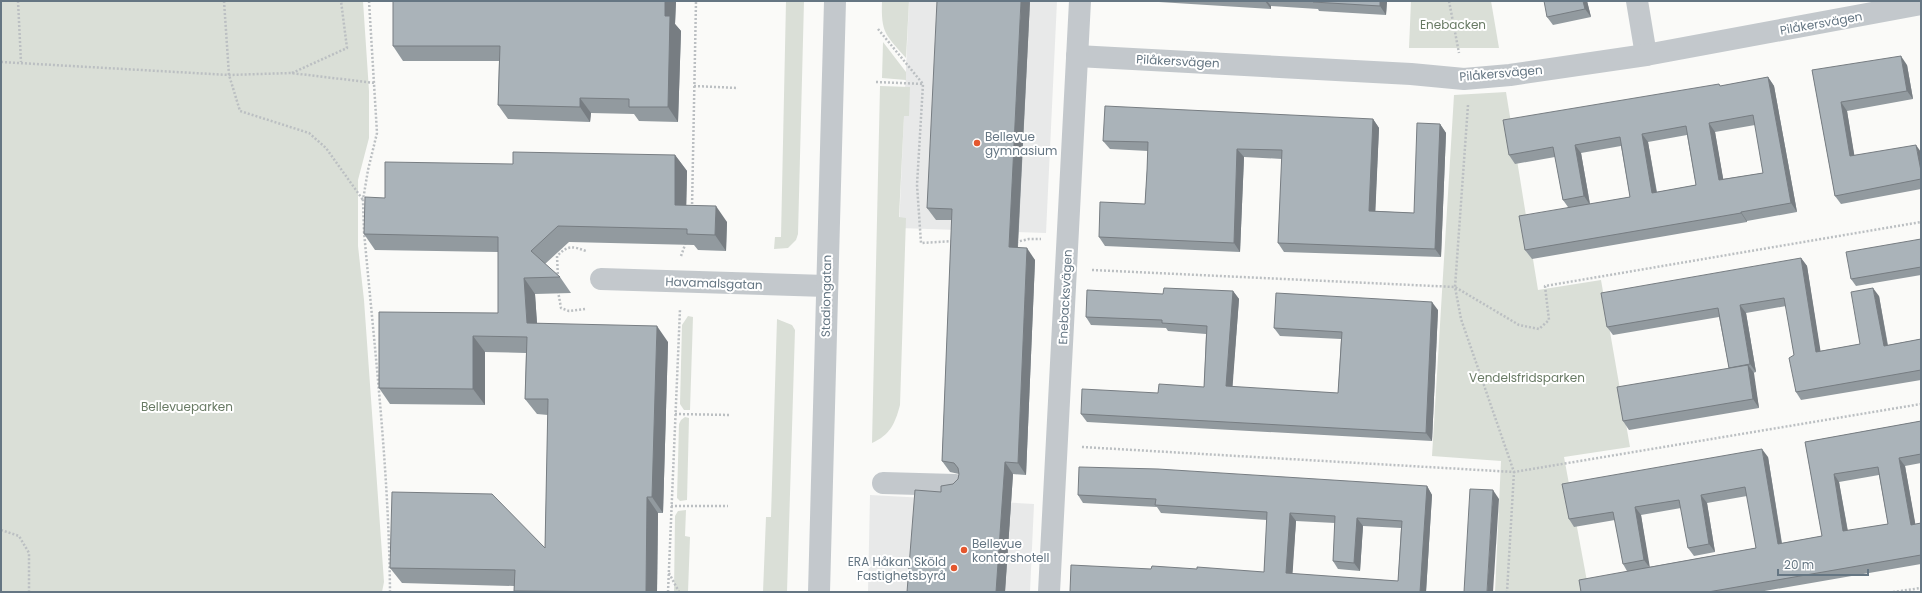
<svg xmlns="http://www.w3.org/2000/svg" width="1922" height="593" viewBox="0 0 1922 593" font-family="Poppins,sans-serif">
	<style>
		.built { fill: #e8e9e9 }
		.green { fill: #dadfd7 }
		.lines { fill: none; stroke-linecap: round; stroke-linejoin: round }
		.path { stroke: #bbbfc2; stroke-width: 2.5; stroke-dasharray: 2 2; stroke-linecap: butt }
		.minor { stroke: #c3c8cc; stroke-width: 22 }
		.wall { fill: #929a9f; fill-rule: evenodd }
		.shaded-wall { fill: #777d82 }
		.building { fill: #aab3b9; stroke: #777d82; fill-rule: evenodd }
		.poi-dot { fill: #e4572e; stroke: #fff; stroke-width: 1.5 }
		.labels { text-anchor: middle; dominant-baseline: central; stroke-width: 4; stroke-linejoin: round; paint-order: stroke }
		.street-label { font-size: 12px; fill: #657683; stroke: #fff }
		.park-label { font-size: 12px; fill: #687a64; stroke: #fff }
		.poi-label { font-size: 12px; fill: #657683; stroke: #fff; text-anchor: start }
	</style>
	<rect width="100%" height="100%" fill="#fafaf8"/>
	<g class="built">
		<polygon points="909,1 1057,1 1046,233 899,228"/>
		<polygon points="870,495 1034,504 1030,592 868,592"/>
	</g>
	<g class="green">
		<polygon points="1,1 363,1 369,91 369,138 358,180 358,246 364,300 384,582 382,592 1,592"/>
		<polygon points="786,1 804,1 798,234 796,240 788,248 774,249 775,237 781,237"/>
		<path d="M882,1H909L906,58C885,34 881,33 882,1Z"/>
		<polygon points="1411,1 1491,1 1499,48 1409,48"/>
		<polygon points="883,42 906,72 906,80 882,78"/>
		<path d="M880,86L910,87L909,116H904L899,217L906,218L900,405C895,424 890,435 872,443Z"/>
		<polygon points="1506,92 1538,290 1601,280 1630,447 1564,457 1589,592 1495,592 1501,461 1432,456 1454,95"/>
		<polygon points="688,316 693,317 690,410 684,410 680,404 682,325"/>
		<polygon points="777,319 792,325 795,330 787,592 763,592 766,517 771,517"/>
		<polygon points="685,417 689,418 687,500 680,501 677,498 679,424 681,420"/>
		<polygon points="686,510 685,536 690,537 688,592 674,592 675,516 678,511"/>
	</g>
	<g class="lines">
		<g class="path">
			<polyline points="18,1 21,62"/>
			<polyline points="224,1 229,75 240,111 309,133 326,148 363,200"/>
			<path d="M369,1L377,133L368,170L363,200L364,232C375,352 389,472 390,592"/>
			<polyline points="1449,1 1459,53"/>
			<polyline points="878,29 923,84 917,185 921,243 954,241"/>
			<polyline points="1,62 229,75 291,73 375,83"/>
			<polyline points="292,73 347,48 341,1"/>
			<polyline points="876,82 923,84"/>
			<polyline points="694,86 738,88"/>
			<polyline points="1468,105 1455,287 1461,319 1514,472 1507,592"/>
			<polyline points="692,208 696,1"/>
			<polyline points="1016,242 1029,239 1041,239"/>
			<polyline points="681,256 686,242"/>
			<polyline points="1092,270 1455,287 1519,325 1539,329 1549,320 1545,286 1921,222"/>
			<path d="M558,278L557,256C568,245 572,246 586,251"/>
			<polyline points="558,291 561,308 569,311 585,309"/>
			<polyline points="675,414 730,415"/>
			<polyline points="1082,447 1514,472 1921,404"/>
			<polyline points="671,506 728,506"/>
			<polyline points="1,530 19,536 29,553 29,592"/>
			<polyline points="669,573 679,592"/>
			<polyline points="668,592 680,309"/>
			<polyline points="1893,592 1921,588"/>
		</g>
		<g class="minor">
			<polyline points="1637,1 1646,55"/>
			<polyline points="1077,56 1411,74 1464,79 1510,75 1646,55 1921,4"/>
			<polyline points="601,279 826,286"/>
			<polyline points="883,483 955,485"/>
			<polyline points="819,592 835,1"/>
			<polyline points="1049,592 1080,1"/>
		</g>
	</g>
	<g class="wall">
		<polygon points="393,1 676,1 675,24 681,31 678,122 639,121 634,114 591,113 590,122 508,119 498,105 499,61 403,61 393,46"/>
		<polygon points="1030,1 1018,247 1035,260 1026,475 1013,474 1005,592 907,592 941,492 953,484 958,479 959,474 950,472 942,461 952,220 936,220 927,208"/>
		<polygon points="1143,1 1387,1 1386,15 1319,11 1318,9 1271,6 1271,9"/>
		<polygon points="1587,1 1591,17 1553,25 1547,17"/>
		<polygon points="1907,65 1913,99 1847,111 1854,155 1921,152 1921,189 1841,204 1835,196 1812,70"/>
		<path d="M1768,77L1774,86L1797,212L1747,221V222L1532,259L1525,250L1568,207L1563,200L1555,157L1515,164L1509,155L1721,86ZM1755,125L1763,173L1723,179L1715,132ZM1687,135L1696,185L1657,192L1648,142ZM1621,146L1630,197L1590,204L1581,153Z"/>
		<polygon points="1373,119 1379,128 1375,211 1414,213 1440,124 1446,133 1441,257 1284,252 1278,243 1282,159 1244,157 1240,252 1105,246 1099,237 1145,204 1148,151 1110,149 1103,141"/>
		<polygon points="675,155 687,171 686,205 727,222 726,251 698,250 694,245 569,242 545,264 560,277 571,293 535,294 537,323 668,342 663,513 658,513 657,592 515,592 514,586 402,583 390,568 545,548 548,415 537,414 525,399 526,353 485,352 485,405 390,404 379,388 498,313 498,252 375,250 364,234 385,198"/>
		<polygon points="1921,239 1921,275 1856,286 1851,279"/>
		<polygon points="1801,258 1807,266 1820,351 1860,344 1879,296 1888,345 1921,339 1921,380 1801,400 1796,392 1794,355 1786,306 1746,313 1756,372 1753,373 1759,408 1629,430 1623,421 1729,368 1719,317 1613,335 1607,327"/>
		<polygon points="1233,291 1239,299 1232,387 1338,393 1341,339 1280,336 1274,328 1438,310 1432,441 1087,422 1081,414 1158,393 1204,387 1206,334 1168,331 1166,328 1091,325 1086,317 1163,294"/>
		<path d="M1921,421V463L1905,466L1915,524L1921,523V564L1759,592H1581L1627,571L1623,564L1615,520L1574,527L1569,519L1768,457L1782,543L1822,536L1805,442ZM1879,475L1888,524L1848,531L1839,482ZM1747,496L1756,548L1649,567L1641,515L1681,508L1688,548L1694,556L1715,552L1707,503Z"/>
		<path d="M1427,486L1432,495L1426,592L1151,569L1264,572L1267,520L1161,513L1157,507L1083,503L1078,495ZM1296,521L1335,523L1333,561L1338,569L1360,571L1363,526L1401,528L1398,581L1292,574Z"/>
	</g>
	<g class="shaded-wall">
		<polygon points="665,1 676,1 675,24 681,31 678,122 668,107 665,16"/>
		<polygon points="1021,1 1030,1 1017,259 1009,247"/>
		<polygon points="1265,1 1267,1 1271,6 1271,9"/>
		<polygon points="1380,1 1387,1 1386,15 1380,6"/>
		<polygon points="1583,1 1587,1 1591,17 1585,9"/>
		<polygon points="1901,56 1907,65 1913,99 1907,91"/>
		<polygon points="1768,77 1774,86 1797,212 1791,203"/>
		<polygon points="580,98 591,113 590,122 580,107"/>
		<polygon points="1841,102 1847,111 1856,165 1850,156"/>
		<polygon points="1373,119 1379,128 1375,220 1369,211"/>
		<polygon points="1709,123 1715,132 1725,189 1719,180"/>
		<polygon points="1440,124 1446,133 1441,257 1435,249"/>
		<polygon points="1642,134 1648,142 1658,201 1652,193"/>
		<polygon points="1575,145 1581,153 1590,205 1584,196"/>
		<polygon points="1916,145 1921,152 1921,171"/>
		<polygon points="1237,149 1244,157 1240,252 1234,243"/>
		<polygon points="675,155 687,171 686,221 675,205"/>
		<polygon points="716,206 727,222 726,251 715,235"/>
		<polygon points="1741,212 1747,221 1747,222 1741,213"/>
		<polygon points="1027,248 1035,260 1026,475 1018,463"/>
		<polygon points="1801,258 1807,266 1822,360 1816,352"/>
		<polygon points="524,278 535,294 538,339 527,323"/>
		<polygon points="1873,288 1879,296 1889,354 1884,346"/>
		<polygon points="1233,291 1239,299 1232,394 1226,386"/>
		<polygon points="1432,302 1438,310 1432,441 1426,433"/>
		<polygon points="1740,305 1746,313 1756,372 1750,364"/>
		<polygon points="657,326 668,342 663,513 652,497"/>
		<polygon points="473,336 485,352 485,405 473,389"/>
		<polygon points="1748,365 1754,373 1759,408 1753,399"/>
		<polygon points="1762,449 1768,457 1783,552 1778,544"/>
		<polygon points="1899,458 1905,466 1917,533 1911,525"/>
		<polygon points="1005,462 1013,474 1005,592 996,592"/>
		<polygon points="1834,474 1839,482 1849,539 1843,531"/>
		<polygon points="1427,486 1432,495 1426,592 1420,592"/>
		<polygon points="1493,490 1499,499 1493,592 1487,592"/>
		<polygon points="1701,495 1707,503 1715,552 1709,544"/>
		<polygon points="647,497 658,513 657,592 646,592"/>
		<polygon points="1635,507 1641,515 1650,568 1644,560"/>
		<polygon points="1290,513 1296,521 1292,582 1286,573"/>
		<polygon points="1357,518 1363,526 1360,571 1354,563"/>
	</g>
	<g class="building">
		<polygon points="393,1 665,1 665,16 670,16 668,107 629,107 629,99 580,98 580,107 498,105 500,46 393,46"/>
		<polygon points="937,1 1021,1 1009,247 1027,248 1018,463 1005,462 996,592 907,592 915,490 941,492 941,486 953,484 958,479 959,474 958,468 954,463 942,461 952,209 927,208"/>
		<polygon points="1313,1 1380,1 1380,6 1313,2"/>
		<polygon points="1544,1 1583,1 1585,9 1547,17"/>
		<polygon points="1901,56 1907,91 1841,102 1850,156 1916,145 1921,171 1921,179 1835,196 1812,70"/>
		<path d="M1768,77L1791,203L1741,212V213L1525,250L1519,216L1630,197L1620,137L1575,145L1584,196L1563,200L1553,147L1509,155L1503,120L1719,84L1720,86ZM1753,115L1763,173L1719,180L1709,123ZM1686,126L1696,185L1652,193L1642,134Z"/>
		<polygon points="1105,106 1373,119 1369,211 1414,213 1417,123 1440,124 1435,249 1278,243 1282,150 1237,149 1234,243 1099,237 1100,202 1145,204 1147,171 1148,142 1103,141"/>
		<polygon points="513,152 675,155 675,205 716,206 715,235 687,234 687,229 558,226 531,251 560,277 524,278 527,323 657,326 652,497 647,497 646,592 514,591 515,570 390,568 392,492 492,494 545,548 548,399 525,399 527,337 473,336 473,389 379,388 379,312 498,313 498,237 364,234 365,197 385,198 385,162 513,164"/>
		<polygon points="1921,239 1921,267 1851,279 1846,252"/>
		<polygon points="1801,258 1816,352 1860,344 1851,292 1873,288 1884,346 1921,339 1921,370 1796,392 1789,358 1794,355 1784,298 1740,305 1750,364 1729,368 1718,308 1607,327 1601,293"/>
		<polygon points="1164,288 1233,291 1226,386 1338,393 1342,332 1274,328 1276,293 1432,302 1426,433 1081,414 1082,389 1158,393 1159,384 1204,387 1207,326 1162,323 1162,320 1086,317 1087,290 1163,294"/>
		<polygon points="1748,365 1753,399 1623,421 1617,387"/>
		<path d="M1921,421V454L1899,458L1911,525L1921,523V555L1708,592H1581L1579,580L1756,548L1745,487L1701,495L1709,544L1688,548L1679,500L1635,507L1644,560L1623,564L1613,512L1569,519L1562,484L1762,449L1778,544L1822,536L1805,442ZM1878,467L1888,524L1843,531L1834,474Z"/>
		<path d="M1079,467L1158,469L1427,486L1420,592H1070L1071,565L1151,569L1152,566L1197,569V567L1264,572L1267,512L1155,505L1156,499L1078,495ZM1290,513L1335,516L1333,561L1354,563L1357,518L1402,521L1398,581L1286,573Z"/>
		<polygon points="1470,489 1493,490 1487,592 1464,592"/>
	</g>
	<g class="poi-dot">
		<circle cx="977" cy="143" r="4"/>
		<circle cx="964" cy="550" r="4"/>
		<circle cx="954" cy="568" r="4"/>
	</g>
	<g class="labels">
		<g class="street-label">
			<text transform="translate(1821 23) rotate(-10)">Pilåkersvägen</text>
			<text transform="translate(1178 61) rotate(3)">Pilåkersvägen</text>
			<text transform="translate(1501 73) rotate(-5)">Pilåkersvägen</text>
			<text transform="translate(714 283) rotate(2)">Havamalsgatan</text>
			<text transform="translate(826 296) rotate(-89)">Stadiongatan</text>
			<text transform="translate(1065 297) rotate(-87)">Enebacksvägen</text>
		</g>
		<g class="park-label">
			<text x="1453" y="24">Enebacken</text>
			<text x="1527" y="377">Vendelsfridsparken</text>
			<text x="187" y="406">Bellevueparken</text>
		</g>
		<g class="poi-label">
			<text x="985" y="136">Bellevue<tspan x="985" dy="14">gymnasium</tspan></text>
			<text x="972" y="543">Bellevue<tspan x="972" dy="14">kontorshotell</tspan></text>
			<text x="946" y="561" text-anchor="end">ERA Håkan Sköld<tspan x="946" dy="14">Fastighetsbyrå</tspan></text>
		</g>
	</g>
	<rect width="1922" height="593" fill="none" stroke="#657683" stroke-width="4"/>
	<path d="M1778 569v6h90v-6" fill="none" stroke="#657683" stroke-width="2"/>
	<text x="1784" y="569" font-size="12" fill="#657683" stroke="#ffffff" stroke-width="3" paint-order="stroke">20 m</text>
</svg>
